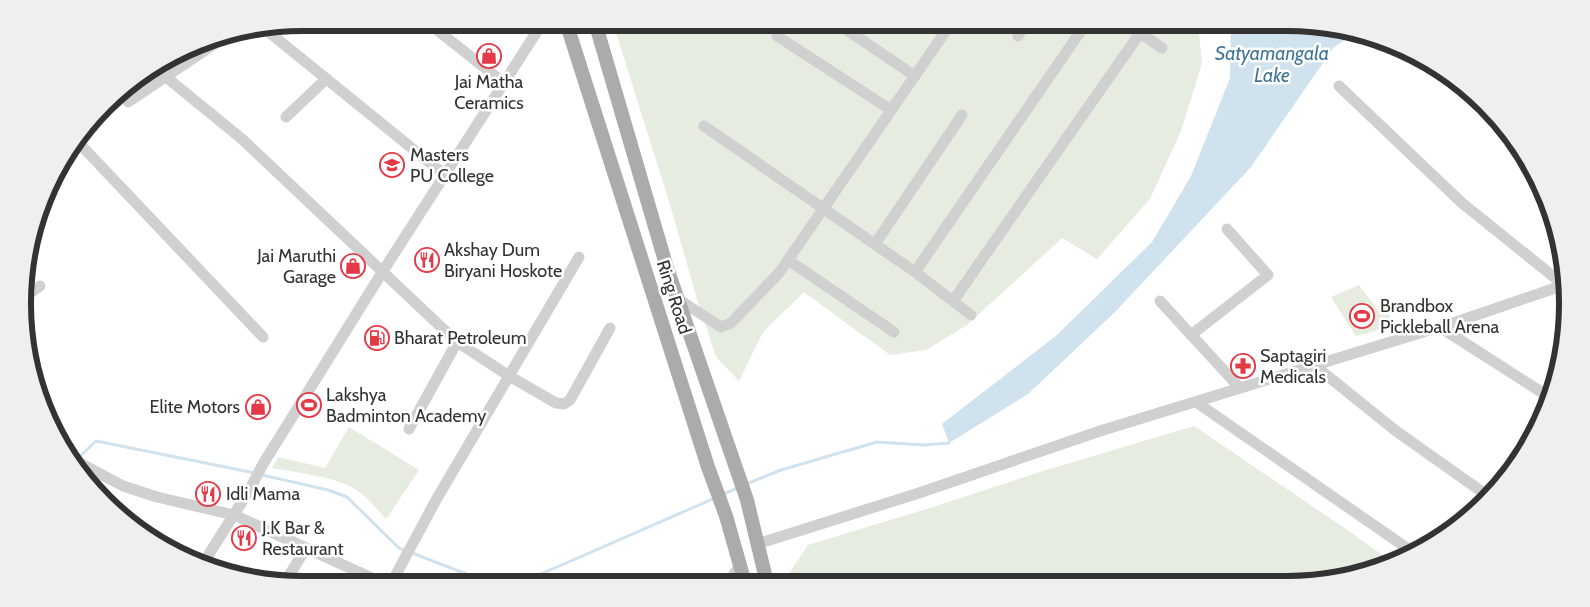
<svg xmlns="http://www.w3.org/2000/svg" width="1590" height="607" viewBox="0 0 1590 607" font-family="Cabin,sans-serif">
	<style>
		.green { fill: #e6ecdf }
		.water { fill: #cfe2ee }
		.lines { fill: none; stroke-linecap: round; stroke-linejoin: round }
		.stream { stroke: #cfe2ee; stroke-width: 3 }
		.minor { stroke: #d0d0d0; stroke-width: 11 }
		.major { stroke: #ababab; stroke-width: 14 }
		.labels { text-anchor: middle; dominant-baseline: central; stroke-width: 5; stroke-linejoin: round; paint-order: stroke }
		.poi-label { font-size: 18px; fill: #333; stroke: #fff; text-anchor: start }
		.street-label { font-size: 18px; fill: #333; stroke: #fff }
		.water-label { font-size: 19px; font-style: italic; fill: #407596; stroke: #fff }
		.rim { fill: none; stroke: #333; stroke-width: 6 }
	</style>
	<rect width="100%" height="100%" fill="#fff"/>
	<g class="green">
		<polygon points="613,23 1198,23 1202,63 1181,131 1150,199 1097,259 1062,238 967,325 926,350 890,355 804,292 763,332 739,381 716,357 697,299 671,208"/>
		<polygon points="1359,285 1377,309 1386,310 1395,325 1356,336 1331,297"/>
		<polygon points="1194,426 1340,525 1391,561 1323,582 790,583 788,575 808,545 933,507 1040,472"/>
		<path d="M349,427L419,470L386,519C379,511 371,501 362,494C343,477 298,473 272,468L278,457L325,468Z"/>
	</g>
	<polygon class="water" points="1231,23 1287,23 1357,32 1334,47 1251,167 1115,312 1028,394 949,443 942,424 1057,335 1152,242 1191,176 1230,78"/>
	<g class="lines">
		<g class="stream">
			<polyline points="77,459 96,441 255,473"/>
			<polyline points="262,475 328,490 347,497 399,548 469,575 505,584"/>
			<polyline points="746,484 781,470 877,442 924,445 949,443"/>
			<polyline points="723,494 738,488"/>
			<polyline points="508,584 541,574 715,498"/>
		</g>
		<g class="minor">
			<polyline points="427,22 504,83"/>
			<polyline points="835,22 915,76"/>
			<polyline points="1124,22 1162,48"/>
			<polyline points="265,29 445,175"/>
			<polyline points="777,36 891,110"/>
			<polyline points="1018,36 1027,22"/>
			<polyline points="166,77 242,139 457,342 509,376 556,403 564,404 570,400 610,328"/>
			<polyline points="1339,86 1462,203 1564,285"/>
			<polyline points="128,102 228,35"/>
			<polyline points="286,117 326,79"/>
			<polyline points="704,126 915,272 971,315"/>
			<polyline points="78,142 263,337"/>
			<polyline points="875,244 962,115"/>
			<polyline points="788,260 894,332"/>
			<polyline points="915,272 1087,22"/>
			<polyline points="26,296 40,286"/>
			<polyline points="678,299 721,327 731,323 779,273 952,22"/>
			<polyline points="953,301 1140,33"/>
			<polyline points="1160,301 1240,388"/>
			<polyline points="1440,327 1549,397"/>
			<polyline points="1191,335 1268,275 1227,229"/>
			<polyline points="1314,365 1396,431 1488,496"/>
			<polyline points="1196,402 1414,553"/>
			<polyline points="409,429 457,342"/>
			<polyline points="69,457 123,486 157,497 234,515 374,579 403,584"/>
			<polyline points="124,518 179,550"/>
			<polyline points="757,544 919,493 1100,431 1459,321 1564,285"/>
			<polyline points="204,562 250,489 263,464 383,271 543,22"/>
			<polyline points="285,582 306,548"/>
			<polyline points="392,582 436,500 579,257"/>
			<polyline points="728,583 740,565"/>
		</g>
		<g class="major">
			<polyline points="566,22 708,467 726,516 745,583"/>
			<polyline points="595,22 667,268 747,500 767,583"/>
		</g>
	</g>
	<defs>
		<symbol id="shop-ring" viewBox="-11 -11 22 22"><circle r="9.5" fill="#fff" stroke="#e43a47" stroke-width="1.5"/><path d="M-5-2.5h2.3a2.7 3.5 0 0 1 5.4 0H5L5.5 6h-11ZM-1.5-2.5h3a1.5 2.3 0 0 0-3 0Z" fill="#e43a47"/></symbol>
		<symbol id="university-ring" viewBox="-11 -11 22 22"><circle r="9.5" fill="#fff" stroke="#e43a47" stroke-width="1.5"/><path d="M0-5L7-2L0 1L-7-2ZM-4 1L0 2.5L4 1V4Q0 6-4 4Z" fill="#e43a47"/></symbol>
		<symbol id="restaurant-ring" viewBox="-11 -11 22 22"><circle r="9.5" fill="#fff" stroke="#e43a47" stroke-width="1.5"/><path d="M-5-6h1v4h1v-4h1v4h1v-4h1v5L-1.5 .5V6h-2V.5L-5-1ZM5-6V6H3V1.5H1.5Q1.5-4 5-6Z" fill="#e43a47"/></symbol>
		<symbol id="stadium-ring" viewBox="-11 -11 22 22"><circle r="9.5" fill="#fff" stroke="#e43a47" stroke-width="1.5"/><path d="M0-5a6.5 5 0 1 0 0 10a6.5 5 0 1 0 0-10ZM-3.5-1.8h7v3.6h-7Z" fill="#e43a47"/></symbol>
		<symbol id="fuel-ring" viewBox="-11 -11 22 22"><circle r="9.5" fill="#fff" stroke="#e43a47" stroke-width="1.5"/><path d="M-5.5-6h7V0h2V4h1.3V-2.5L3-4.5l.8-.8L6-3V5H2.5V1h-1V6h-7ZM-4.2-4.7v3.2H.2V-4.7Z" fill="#e43a47"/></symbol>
		<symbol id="pharmacy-ring" viewBox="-11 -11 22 22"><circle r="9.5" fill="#fff" stroke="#e43a47" stroke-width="1.5"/><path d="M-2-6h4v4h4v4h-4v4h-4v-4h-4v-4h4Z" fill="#e43a47"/></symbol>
	</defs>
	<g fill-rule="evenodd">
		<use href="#shop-ring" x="475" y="42" width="28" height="28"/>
		<use href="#university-ring" x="378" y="151" width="28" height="28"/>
		<use href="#restaurant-ring" x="413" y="246" width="28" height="28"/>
		<use href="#shop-ring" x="339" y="252" width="28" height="28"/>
		<use href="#stadium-ring" x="1348" y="302" width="28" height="28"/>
		<use href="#fuel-ring" x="363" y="324" width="28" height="28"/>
		<use href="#pharmacy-ring" x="1229" y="352" width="28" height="28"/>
		<use href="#stadium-ring" x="295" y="391" width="28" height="28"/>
		<use href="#shop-ring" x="244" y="393" width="28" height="28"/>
		<use href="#restaurant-ring" x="194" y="480" width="28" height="28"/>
		<use href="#restaurant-ring" x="230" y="524" width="28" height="28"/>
	</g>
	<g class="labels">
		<g class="poi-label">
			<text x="489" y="82" text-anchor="middle">Jai Matha<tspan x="489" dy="21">Ceramics</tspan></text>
			<text x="410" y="155">Masters<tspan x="410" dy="21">PU College</tspan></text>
			<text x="444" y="250">Akshay Dum<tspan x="444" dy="21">Biryani Hoskote</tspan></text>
			<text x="336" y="256" text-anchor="end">Jai Maruthi<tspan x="336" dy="21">Garage</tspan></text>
			<text x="1380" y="306">Brandbox<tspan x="1380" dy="21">Pickleball Arena</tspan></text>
			<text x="394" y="338">Bharat Petroleum</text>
			<text x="1260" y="356">Saptagiri<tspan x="1260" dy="21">Medicals</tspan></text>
			<text x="326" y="395">Lakshya<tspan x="326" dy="21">Badminton Academy</tspan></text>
			<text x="240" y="407" text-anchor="end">Elite Motors</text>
			<text x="226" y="494">Idli Mama</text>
			<text x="262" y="528">J.K Bar &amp;<tspan x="262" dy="21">Restaurant</tspan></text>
		</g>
		<g class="street-label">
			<text transform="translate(674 297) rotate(72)">Ring Road</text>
		</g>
		<g class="water-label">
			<text x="1272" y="53">Satyamangala<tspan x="1272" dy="22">Lake</tspan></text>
		</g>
	</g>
	<path d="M0 0H1590V607H0ZM303 31H1287A272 272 0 0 1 1559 303V304A272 272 0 0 1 1287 576H303A272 272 0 0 1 31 304V303A272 272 0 0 1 303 31Z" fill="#efefef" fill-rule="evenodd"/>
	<path class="rim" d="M303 31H1287A272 272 0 0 1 1559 303V304A272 272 0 0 1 1287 576H303A272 272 0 0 1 31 304V303A272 272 0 0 1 303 31Z"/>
</svg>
